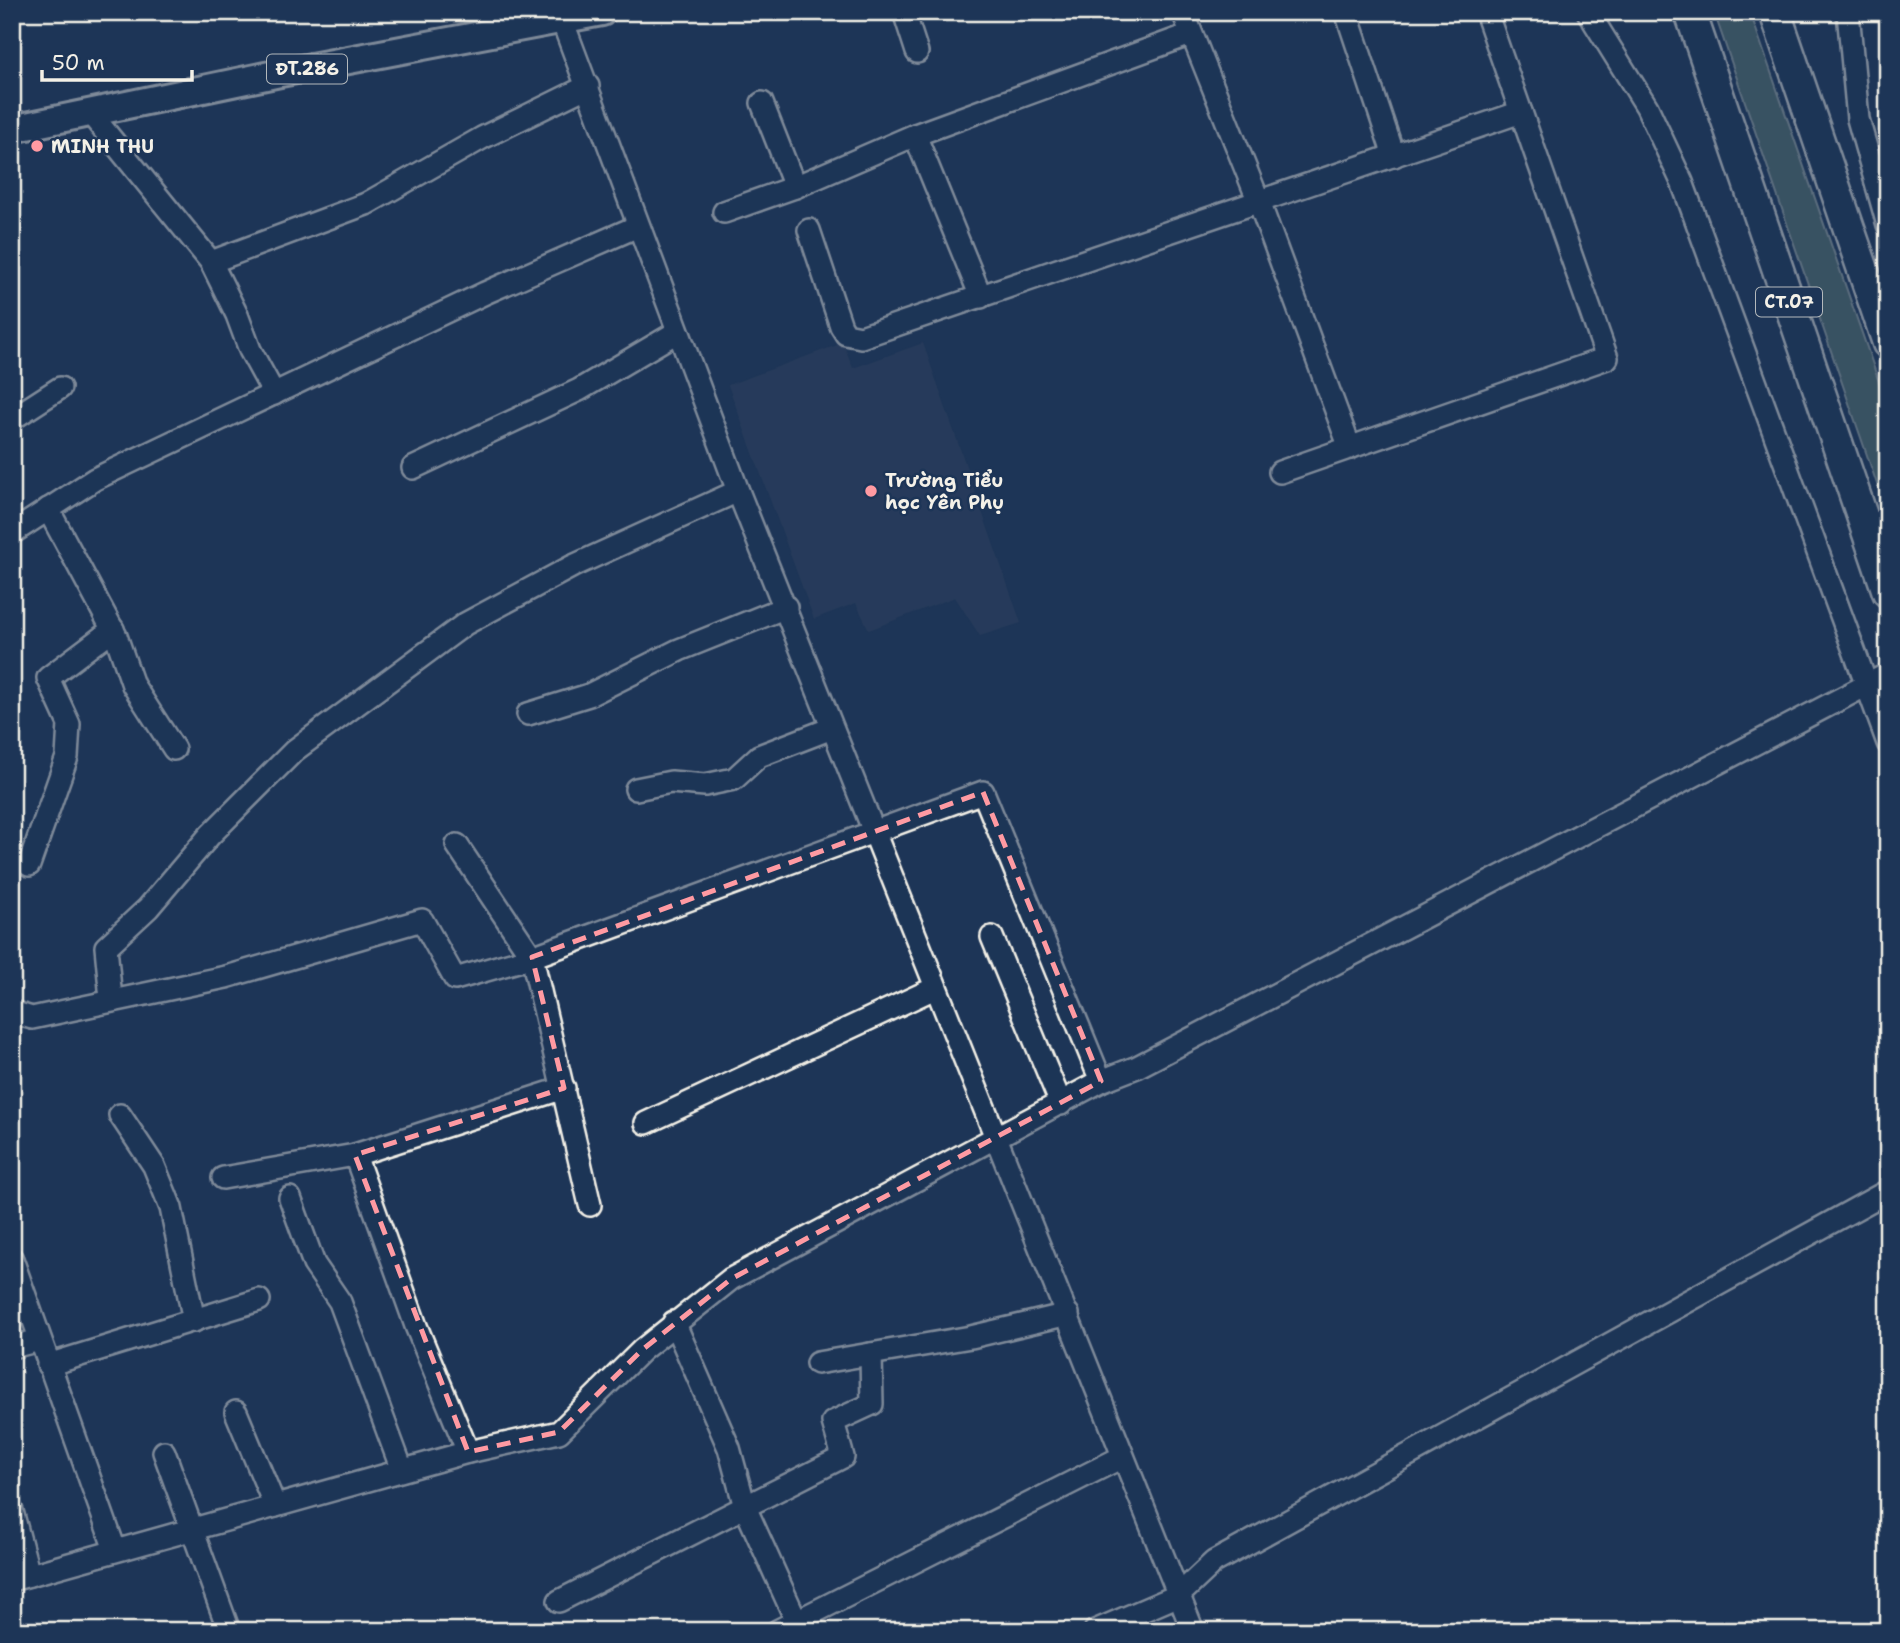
<svg xmlns="http://www.w3.org/2000/svg" width="1900" height="1643" viewBox="0 0 1900 1643" font-family="'Shantell Sans',sans-serif">
	<style>
		.built { fill: #32425e }
		.green { fill: #5a7470; stroke: #a7b2ac; stroke-width: 2 }
		.lines { fill: none; stroke-linecap: round; stroke-linejoin: round }
		.minor-casing { stroke: #f4f1e8; stroke-width: 26 }
		.major-casing { stroke: #f4f1e8; stroke-width: 32 }
		.highway-casing { stroke: #f4f1e8; stroke-width: 35 }
		.minor { stroke: #1d3557; stroke-width: 21 }
		.major { stroke: #1d3557; stroke-width: 26 }
		.highway { stroke: #1d3557; stroke-width: 30 }
		.marked { fill: none; stroke: #ff9aa2; stroke-width: 5; stroke-dasharray: 14 9; stroke-linejoin: round }
		.poi-dot { fill: #ff9aa2; stroke: #1d3557; stroke-width: 2.5 }
		.labels { text-anchor: middle; dominant-baseline: central; stroke-width: 5; stroke-linejoin: round; paint-order: stroke }
		.shield { fill: #1d3557; stroke: #b4b9bc; stroke-width: 2 }
		.shield-label { font-size: 18px; font-weight: bold; fill: #f4f1e8 }
		.poi-label { font-size: 19px; font-weight: bold; fill: #f4f1e8; stroke: #1d3557; text-anchor: start }
	</style>
	<rect width="100%" height="100%" fill="#1d3557"/>
	<filter id="ink" filterUnits="userSpaceOnUse"><feTurbulence type="fractalNoise" baseFrequency=".0143" numOctaves="2"/><feDisplacementMap in="SourceGraphic" scale="14" xChannelSelector="R" yChannelSelector="G"/><feConvolveMatrix kernelMatrix="1 2 1 2 8 2 1 2 1" color-interpolation-filters="sRGB"/></filter>
	<g filter="url(#ink)">
		<polygon class="built" points="843,343 853,368 923,343 1021,623 980,636 955,597 869,630 856,603 814,619 728,385"/>
		<polygon class="green" points="1714,12 1750,12 1888,408 1888,516"/>
		<g class="lines">
			<defs>
				<g id="minor">
					<polyline points="559,12 738,491 1193,1631"/>
					<polyline points="904,12 917,52"/>
					<polyline points="1183,12 1259,202 1350,448"/>
					<polyline points="1346,12 1394,156"/>
					<polyline points="1588,12 1647,107 1682,182 1888,743"/>
					<polyline points="1848,12 1858,119 1888,225"/>
					<polyline points="762,103 795,187"/>
					<polyline points="91,114 211,262 237,315 250,350 274,394"/>
					<polyline points="915,135 981,297"/>
					<polyline points="724,212 795,187 915,135 1191,34"/>
					<polyline points="809,230 841,326 846,334 861,337 1521,112"/>
					<polyline points="211,262 366,204 482,138 588,86"/>
					<polyline points="12,419 60,388"/>
					<polyline points="413,468 579,390 677,332"/>
					<polyline points="1280,472 1607,358 1486,12"/>
					<polyline points="48,509 116,636 133,685 174,749"/>
					<polyline points="12,533 95,479 485,293 638,226"/>
					<polyline points="528,714 589,695 679,650 786,607"/>
					<polyline points="636,789 671,782 705,785 734,779 759,756 832,728"/>
					<polyline points="457,845 532,957 590,1205"/>
					<polyline points="29,865 67,757 69,724 48,678 113,629"/>
					<polyline points="992,937 1061,1104"/>
					<polyline points="111,999 106,947 148,908 210,835 295,750 465,624 573,566 738,491"/>
					<polyline points="12,1012 32,1018 226,977 422,920 455,979 532,957 983,792 1101,1081"/>
					<polyline points="120,1115 154,1166 171,1208 194,1321"/>
					<polyline points="646,1123 935,988"/>
					<polyline points="355,1155 416,1326 468,1452"/>
					<polyline points="223,1178 355,1155 564,1088"/>
					<polyline points="290,1198 314,1264 340,1302 402,1470"/>
					<polyline points="12,1259 115,1550"/>
					<polyline points="674,1322 729,1448 745,1507 796,1620"/>
					<polyline points="12,1347 40,1340"/>
					<polyline points="817,1363 971,1337 1068,1314"/>
					<polyline points="48,1365 259,1300"/>
					<polyline points="236,1412 275,1506"/>
					<polyline points="164,1452 229,1631"/>
					<polyline points="12,1511 29,1575"/>
					<polyline points="12,1580 468,1452 559,1432 642,1350 731,1279 1101,1081 1137,1067 1886,675"/>
					<polyline points="559,1601 843,1457 833,1422 872,1404 871,1354"/>
					<polyline points="777,1631 1122,1457"/>
					<polyline points="1095,1631 1179,1595 1214,1562 1888,1191"/>
				</g>
				<polyline id="major" points="12,129 280,73 602,12"/>
				<g id="highway">
					<polyline points="1690,12 1888,592"/>
					<polyline points="1775,12 1888,343"/>
				</g>
			</defs>
			<use href="#minor" class="minor-casing"/>
			<use href="#major" class="major-casing"/>
			<use href="#highway" class="highway-casing"/>
			<use href="#minor" class="minor"/>
			<use href="#major" class="major"/>
			<use href="#highway" class="highway"/>
		</g>
	</g>
	<path d="M0 0H1900V1643H0ZM983,792L1101,1081L731,1279L642,1350L559,1432L468,1452L355,1155L564,1088L532,957Z" fill="#1d3557" fill-opacity=".55" fill-rule="evenodd"/>
	<path class="marked" d="M983,792L1101,1081L731,1279L642,1350L559,1432L468,1452L355,1155L564,1088L532,957Z"/>
	<g class="poi-dot">
		<circle cx="37" cy="146" r="7"/>
		<circle cx="871" cy="491" r="7"/>
	</g>
	<g class="labels">
		<g class="shield">
			<rect x="267" y="54.5" width="80" height="29" rx="5"/>
			<rect x="1756" y="287.5" width="66" height="29" rx="5"/>
		</g>
		<g class="shield-label">
			<text x="307" y="69">ĐT.286</text>
			<text x="1789" y="302">CT.07</text>
		</g>
		<g class="poi-label">
			<text x="51" y="146">MINH THU</text>
			<text x="885" y="480">Trường Tiểu<tspan x="885" dy="22">học Yên Phụ</tspan></text>
		</g>
	</g>
	<rect width="1900" height="1643" fill="none" stroke="#1d3557" stroke-width="42"/>
	<rect x="21" y="21" width="1858" height="1601" fill="none" stroke="#f4f1e8" stroke-width="2.5" filter="url(#ink)"/>
	<path d="M42 70v10h150v-10" fill="none" stroke="#f4f1e8" stroke-width="3.5"/>
	<text x="52" y="70" font-size="21" fill="#f4f1e8" stroke="#1d3557" stroke-width="5" paint-order="stroke">50 m</text>
</svg>
